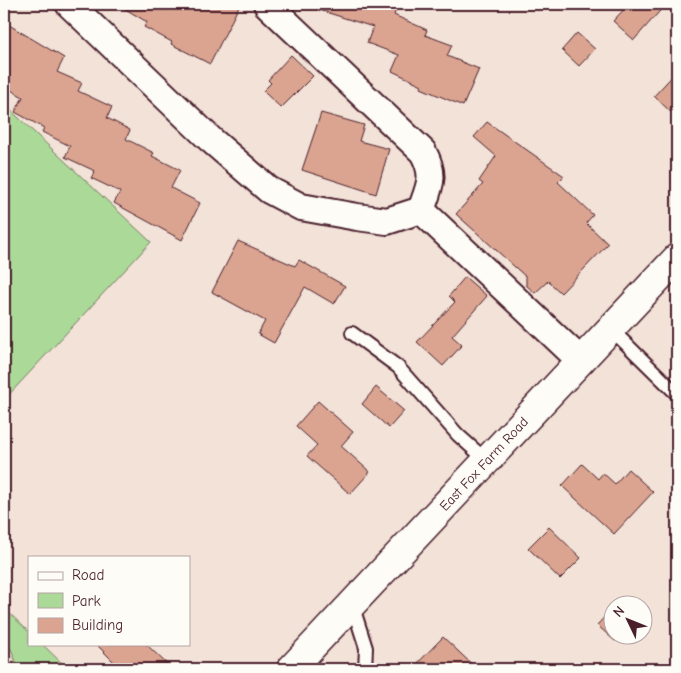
<svg xmlns="http://www.w3.org/2000/svg" width="681" height="673" viewBox="0 0 681 673" font-family="'Comic Neue',sans-serif">
	<style>
		.built { fill: #ebcfc2 }
		.green { fill: #aad998; stroke: #7a7c62 }
		.building { fill: #daa490; stroke: #4a1f2b }
		.lines { fill: none; stroke-linecap: round; stroke-linejoin: round }
		.lane-casing { stroke: #4a1f2b; stroke-width: 16 }
		.street-casing { stroke: #4a1f2b; stroke-width: 30 }
		.secondary-casing { stroke: #4a1f2b; stroke-width: 31 }
		.lane { stroke: #fdfcf7; stroke-width: 12 }
		.street { stroke: #fdfcf7; stroke-width: 26 }
		.secondary { stroke: #fdfcf7; stroke-width: 28 }
		.labels { text-anchor: middle; dominant-baseline: central; stroke-width: 4.5; stroke-linejoin: round; paint-order: stroke }
		.street-label { font-size: 14px; fill: #4a1f2b; stroke: #fdfcf7 }
	</style>
	<rect width="100%" height="100%" fill="#f2e2d8"/>
	<filter id="ink" filterUnits="userSpaceOnUse"><feTurbulence type="fractalNoise" baseFrequency=".02" numOctaves="2"/><feDisplacementMap in="SourceGraphic" scale="10" xChannelSelector="R" yChannelSelector="G"/><feConvolveMatrix kernelMatrix="1 2 1 2 8 2 1 2 1" color-interpolation-filters="sRGB"/></filter>
	<g filter="url(#ink)">
		<polygon class="built" points="13,655 19,669 4,669 4,657"/>
		<g class="green">
			<polygon points="4,104 151,242 4,400"/>
			<polygon points="4,608 29,632 29,644 42,644 68,669 19,669 11,649 4,642"/>
		</g>
		<g class="building">
			<polygon points="117,4 240,4 210,64 171,44 172,42 144,27 147,22"/>
			<polygon points="313,4 398,4 394,15 427,30 425,35 452,45 447,56 479,69 463,106 421,88 422,85 392,71 399,55 367,43 373,27 313,8"/>
			<polygon points="629,4 666,4 634,40 613,21"/>
			<polygon points="4,22 64,58 57,72 82,83 78,91 112,107 107,118 130,130 126,139 154,153 152,156 180,170 171,188 200,203 182,240 114,203 120,192 91,178 95,171 65,157 70,146 42,132 44,128 15,112 23,97 4,86"/>
			<polygon points="577,33 595,49 579,66 562,50"/>
			<polygon points="291,55 313,76 281,108 263,91 271,83 268,80"/>
			<polygon points="677,71 677,118 654,96"/>
			<polygon points="321,113 364,125 359,141 389,149 376,194 302,170"/>
			<polygon points="487,122 564,176 558,182 593,215 586,223 608,244 561,293 548,281 535,293 526,285 526,277 456,214 483,184 479,181 496,156 474,137"/>
			<polygon points="238,241 295,266 299,260 345,286 334,304 305,287 274,343 258,334 265,321 212,292"/>
			<polygon points="465,277 487,296 452,336 462,345 443,366 417,342 455,302 449,296"/>
			<polygon points="376,387 404,411 389,428 362,404"/>
			<polygon points="318,401 353,432 341,446 370,472 350,494 307,456 317,445 296,426"/>
			<polygon points="582,464 598,479 603,473 615,484 628,469 653,492 614,534 562,486"/>
			<polygon points="549,527 581,558 560,579 528,548"/>
			<polygon points="614,607 614,636 620,636 615,641 597,625"/>
			<polygon points="443,637 477,669 412,669"/>
			<polygon points="96,644 146,644 172,669 121,669"/>
		</g>
		<g class="lines">
			<defs>
				<g id="lane">
					<polyline points="611,329 677,394"/>
					<polyline points="352,333 398,367 458,435 487,461"/>
					<polyline points="352,604 366,648 365,669"/>
				</g>
				<g id="street">
					<polyline points="69,4 210,139 269,190 301,207 357,217 387,221 421,210"/>
					<path d="M267,4L423,152C436,176 430,185 421,210"/>
					<polyline points="421,210 581,361"/>
				</g>
				<polyline id="secondary" points="291,669 677,258"/>
			</defs>
			<use href="#lane" class="lane-casing"/>
			<use href="#street" class="street-casing"/>
			<use href="#secondary" class="secondary-casing"/>
			<use href="#lane" class="lane"/>
			<use href="#street" class="street"/>
			<use href="#secondary" class="secondary"/>
		</g>
	</g>
	<g class="labels">
		<g class="street-label">
			<text transform="translate(484 464) rotate(-47)">East Fox Farm Road</text>
		</g>
	</g>
	<rect width="681" height="673" fill="none" stroke="#fdfcf7" stroke-width="20"/>
	<rect x="10" y="10" width="661" height="653" fill="none" stroke="#4a1f2b" stroke-width="2" filter="url(#ink)"/>
	<rect x="28" y="556" width="162" height="90" fill="#fdfcf7" stroke="#b5a4a5"/>
	<rect x="38" y="572" width="25" height="8" fill="#fdfcf7" stroke="#b5a4a5"/>
	<text x="72" y="580" font-size="15" fill="#4a1f2b">Road</text>
	<rect x="38" y="593" width="25" height="15" fill="#aad998" stroke="#b5a4a5"/>
	<text x="72" y="606" font-size="15" fill="#4a1f2b">Park</text>
	<rect x="38" y="618" width="25" height="15" fill="#daa490" stroke="#b5a4a5"/>
	<text x="72" y="630" font-size="15" fill="#4a1f2b">Building</text>
	<g transform="translate(628 620) rotate(313)"><circle r="24" fill="#fdfcf7" stroke="#b5a4a5"/>
	<path d="M0-4L9 19L0 12L-9 19Z" fill="#4a1f2b"/>
	<text y="-8" font-size="14" font-weight="bold" text-anchor="middle" fill="#4a1f2b">N</text>
	</g>
</svg>
